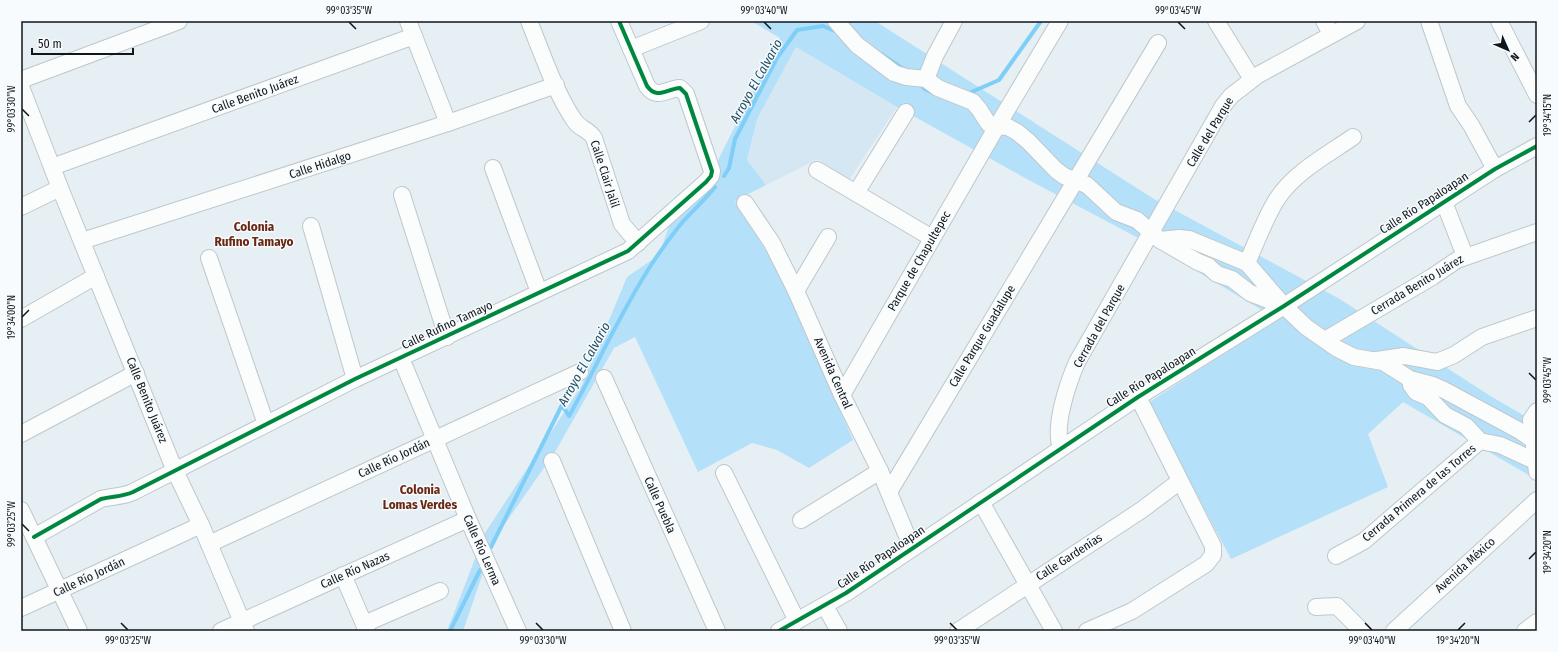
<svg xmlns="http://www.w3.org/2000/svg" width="1558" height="652" viewBox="0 0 1558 652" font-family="'Fira Sans Condensed',sans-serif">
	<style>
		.built { fill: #d5e7f2 }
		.green { fill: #b5e0f9 }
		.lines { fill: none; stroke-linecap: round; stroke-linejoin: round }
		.stream { stroke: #7ecef8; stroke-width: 4 }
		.minor-casing { stroke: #bfc7cb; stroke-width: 18 }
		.minor { stroke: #fbfdfd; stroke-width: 16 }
		.cycleway-casing { stroke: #f7fbfd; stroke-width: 6 }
		.cycleway { stroke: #00873e; stroke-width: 4 }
		.ticks { fill: none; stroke: #10161a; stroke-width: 1.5 }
		.labels { text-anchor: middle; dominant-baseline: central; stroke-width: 3; stroke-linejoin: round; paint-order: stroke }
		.street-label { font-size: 12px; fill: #10161a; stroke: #f7fbfd }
		.water-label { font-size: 13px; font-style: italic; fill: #204d65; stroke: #f7fbfd }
		.neighbourhood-label { font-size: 13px; font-weight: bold; fill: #6a2814; stroke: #f7fbfd }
		.neatline { fill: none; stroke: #10161a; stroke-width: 1.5 }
		.ticks-label { font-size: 10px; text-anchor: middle; fill: #10161a }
	</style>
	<rect width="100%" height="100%" fill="#e5eff4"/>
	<polygon class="built" points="796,47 897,107 849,180 818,159 766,185 747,160 757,119"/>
	<polygon class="green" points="751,21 875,21 1154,199 1338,298 1492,397 1537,423 1537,480 1403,402 1368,434 1388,487 1231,559 1148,403 1277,319 1161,250 1025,178 897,107 796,47 757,119 747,160 766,185 735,201 780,273 853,440 809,468 777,450 752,443 698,472 635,337 614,348 555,452 495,538 463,631 447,631 485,533 582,385 627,277 659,255 671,220 708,186 720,156 780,38"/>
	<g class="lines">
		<g class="stream">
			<polyline points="881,54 905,70"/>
			<polyline points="919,83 925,89 931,92"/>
			<polyline points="967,94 999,80 1041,21"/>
			<polyline points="724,176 729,168 735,139 777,58 797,30 823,26 837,32"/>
			<path d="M491,547L562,405L569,416C596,368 618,317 648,270C658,254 669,239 680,225C691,212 704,201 715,187"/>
			<polyline points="450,631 480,570"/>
		</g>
		<defs>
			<g id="minor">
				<polyline points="408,21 448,123"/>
				<path d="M529,21C542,53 555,92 574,120C579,129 589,129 594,138L622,224L638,243"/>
				<polyline points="836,21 857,45 894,73 906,77 926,79 938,88 973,102 979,109 988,123 992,126 1008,127 1017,132 1028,141 1056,170 1064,176 1087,185 1116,212 1137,220 1160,240 1198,262 1208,266 1217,274 1232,279 1250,293 1284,306 1306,327 1336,348 1354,357 1383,362 1410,379 1433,385 1444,390 1520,431 1537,443"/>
				<polyline points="1216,21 1252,79"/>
				<polyline points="1324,21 1331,34"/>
				<polyline points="1429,21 1458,106 1471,125 1495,169"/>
				<polyline points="1499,21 1537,95"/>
				<polyline points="631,49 701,21"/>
				<polyline points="926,79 935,56 954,21"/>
				<polyline points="21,80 179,21"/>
				<polyline points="21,87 60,188 175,471 201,525 246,631"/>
				<polyline points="52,167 414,36"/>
				<polyline points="493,168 539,292"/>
				<polyline points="817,170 932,238"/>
				<polyline points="856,193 906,112"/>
				<polyline points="402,195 447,337"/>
				<polyline points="1444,202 1465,256"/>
				<polyline points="745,203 772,243 796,291 842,395 880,471 912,548"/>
				<polyline points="21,207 60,188"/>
				<polyline points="311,226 355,379"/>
				<polyline points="1160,240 1179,238 1189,239 1247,263 1284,306"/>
				<polyline points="82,241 448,123 556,85"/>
				<polyline points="209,258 266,424"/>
				<path d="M1247,263C1256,243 1265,218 1277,199C1295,172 1327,155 1353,137"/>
				<polyline points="796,291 828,237"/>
				<polyline points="21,319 96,276"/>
				<polyline points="1325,340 1432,277 1457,260 1537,232"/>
				<polyline points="401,358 468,519 518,631"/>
				<polyline points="1377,360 1404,356 1437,362 1454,355 1482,337 1537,318"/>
				<polyline points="604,378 717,631"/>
				<polyline points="1410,379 1411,385 1416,392 1428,397 1445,415 1466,426 1480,441 1500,445 1535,461"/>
				<polyline points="842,395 996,128 1060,21"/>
				<polyline points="1537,411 1531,420 1537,472"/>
				<polyline points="21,434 136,373"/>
				<path d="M1061,448C1053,426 1068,383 1077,362L1223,106L1231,96L1258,75L1357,21"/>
				<polyline points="552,461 623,631"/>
				<polyline points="724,473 797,621"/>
				<polyline points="889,492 1158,43"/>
				<polyline points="981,502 1054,631"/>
				<polyline points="21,510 79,631"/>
				<polyline points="801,520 880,471"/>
				<path d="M34,537L101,499C113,496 122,497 133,492L355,379L628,251L706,182L711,176L712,171L686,94L680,88C666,89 657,100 647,86L619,21"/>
				<polyline points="209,544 580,372"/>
				<polyline points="1336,556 1364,541 1480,441"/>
				<polyline points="343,575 367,631"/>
				<polyline points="825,606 839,631"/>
				<polyline points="1316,607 1337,606 1362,631"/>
				<polyline points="21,608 201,525"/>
				<polyline points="364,624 440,591"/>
				<polyline points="221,631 468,519"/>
				<polyline points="779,631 846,593 1138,397 1284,306 1495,169 1537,146"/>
				<polyline points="958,631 1143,509 1180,481"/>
				<polyline points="1087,631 1132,611 1206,564 1213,555 1213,546 1138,397"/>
				<polyline points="1394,631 1537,500"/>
				<polyline points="1525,631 1537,622"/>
			</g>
		</defs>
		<use href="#minor" class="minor-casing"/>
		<use href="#minor" class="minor"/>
		<defs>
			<g id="cycleway">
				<path d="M34,537L101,499C113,496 122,497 133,492L355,379L628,251L706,182L711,176L712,171L686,94L680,88C666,89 657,100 647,86L619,21"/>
				<polyline points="779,631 846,593 1138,397 1284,306 1495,169 1537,146"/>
			</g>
		</defs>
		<use href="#cycleway" class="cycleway-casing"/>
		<use href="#cycleway" class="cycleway"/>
	</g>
	<path class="ticks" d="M349,22L356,29M764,22L771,29M1178,22L1185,29M22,109L29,116M1529,122L1536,115M22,317L29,310M1529,373L1536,380M22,524L29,531M1529,559L1536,552M121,623L128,630M536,623L543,630M950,623L957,630M1365,623L1372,630M1458,630L1465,623"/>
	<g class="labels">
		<g class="street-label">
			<text transform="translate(255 94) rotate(-20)">Calle Benito Juárez</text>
			<text transform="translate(1210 132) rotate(-59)">Calle del Parque</text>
			<text transform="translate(320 165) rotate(-18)">Calle Hidalgo</text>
			<text transform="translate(605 174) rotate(72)">Calle Clair Jalil</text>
			<text transform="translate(1424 203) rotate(-33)">Calle Río Papaloapan</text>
			<text transform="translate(919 261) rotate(-60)">Parque de Chapultepec</text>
			<text transform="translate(1417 285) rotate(-31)">Cerrada Benito Juárez</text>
			<text transform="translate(447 325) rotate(-25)">Calle Rufino Tamayo</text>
			<text transform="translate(1099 326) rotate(-61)">Cerrada del Parque</text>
			<text transform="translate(982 336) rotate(-59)">Calle Parque Guadalupe</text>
			<text transform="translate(833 373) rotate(66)">Avenida Central</text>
			<text transform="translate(1151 377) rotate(-32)">Calle Río Papaloapan</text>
			<text transform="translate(147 400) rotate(68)">Calle Benito Juárez</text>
			<text transform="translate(394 458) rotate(-25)">Calle Río Jordán</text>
			<text transform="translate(1419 493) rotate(-40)">Cerrada Primera de las Torres</text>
			<text transform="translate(660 505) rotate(66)">Calle Puebla</text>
			<text transform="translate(482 550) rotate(66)">Calle Río Lerma</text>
			<text transform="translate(881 557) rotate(-34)">Calle Río Papaloapan</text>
			<text transform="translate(1069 557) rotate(-33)">Calle Gardenías</text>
			<text transform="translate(1465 565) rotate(-42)">Avenida México</text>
			<text transform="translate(355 570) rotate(-24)">Calle Río Nazas</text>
			<text transform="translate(89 577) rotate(-25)">Calle Río Jordán</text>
		</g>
		<g class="water-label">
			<text transform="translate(756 81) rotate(-61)">Arroyo El Calvario</text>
			<text transform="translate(584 364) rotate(-61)">Arroyo El Calvario</text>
		</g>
		<g class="neighbourhood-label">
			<text x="254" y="226">Colonia<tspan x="254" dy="15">Rufino Tamayo</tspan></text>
			<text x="420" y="489">Colonia<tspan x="420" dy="15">Lomas Verdes</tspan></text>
		</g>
	</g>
	<rect width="1558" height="652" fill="none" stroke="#f7fbfd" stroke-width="44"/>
	<g transform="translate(1508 50) rotate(135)" stroke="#f7fbfd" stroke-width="3" paint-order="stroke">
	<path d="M0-3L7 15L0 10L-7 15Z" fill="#10161a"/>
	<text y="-6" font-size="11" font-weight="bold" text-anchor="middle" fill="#10161a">N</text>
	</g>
	<path d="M32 48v6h101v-6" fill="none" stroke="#10161a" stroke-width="2"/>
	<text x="38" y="48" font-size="12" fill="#10161a" stroke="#f7fbfd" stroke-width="3" paint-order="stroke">50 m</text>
	<rect x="22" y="22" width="1514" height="608" class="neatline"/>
	<g class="ticks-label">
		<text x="349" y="14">99°03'35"W</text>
		<text x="764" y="14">99°03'40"W</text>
		<text x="1178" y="14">99°03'45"W</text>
		<text transform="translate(11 109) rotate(-90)" y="4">99°03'30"W</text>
		<text transform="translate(1547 115) rotate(-90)" y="4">19°34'15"N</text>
		<text transform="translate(11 317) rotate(-90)" y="4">19°34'00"N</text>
		<text transform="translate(1547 380) rotate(-90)" y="4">99°03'45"W</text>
		<text transform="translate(11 524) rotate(-90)" y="4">99°03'25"W</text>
		<text transform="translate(1547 552) rotate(-90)" y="4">19°34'20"N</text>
		<text x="128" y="644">99°03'25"W</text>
		<text x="543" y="644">99°03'30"W</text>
		<text x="957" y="644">99°03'35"W</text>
		<text x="1372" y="644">99°03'40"W</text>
		<text x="1458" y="644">19°34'20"N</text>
	</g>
</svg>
